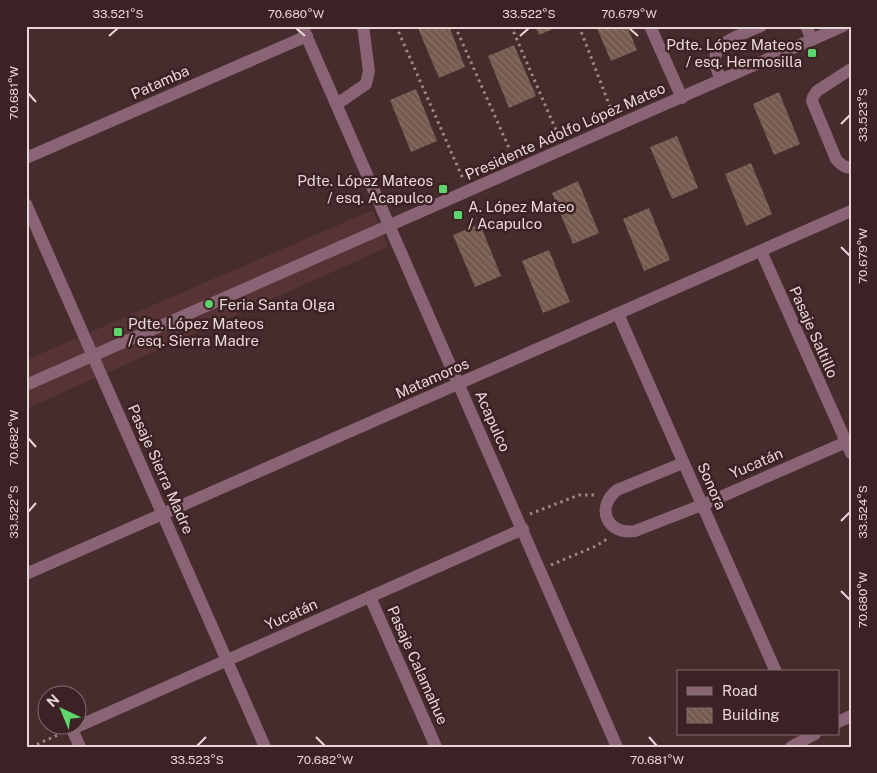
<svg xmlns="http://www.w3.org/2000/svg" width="877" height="773" viewBox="0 0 877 773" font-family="'Public Sans',sans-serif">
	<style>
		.built { fill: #563435 }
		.building { fill: url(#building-back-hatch) }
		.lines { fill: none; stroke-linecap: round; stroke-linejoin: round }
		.path { stroke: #9e8788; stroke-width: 3; stroke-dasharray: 2.5 4; stroke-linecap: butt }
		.minor { stroke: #886474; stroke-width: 12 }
		.ticks { fill: none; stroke: #e9d7d7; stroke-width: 2 }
		.poi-dot { fill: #5ed56c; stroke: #3c2224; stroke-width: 2 }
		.labels { text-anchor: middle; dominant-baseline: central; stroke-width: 5; stroke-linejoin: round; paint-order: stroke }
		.poi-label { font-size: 15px; fill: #e9d7d7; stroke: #3c2224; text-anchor: start }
		.street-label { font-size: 15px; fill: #e9d7d7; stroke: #3c2224 }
		.neatline { fill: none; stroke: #e9d7d7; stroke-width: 2 }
		.ticks-label { font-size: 12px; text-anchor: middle; fill: #e9d7d7 }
	</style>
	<defs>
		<pattern id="building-back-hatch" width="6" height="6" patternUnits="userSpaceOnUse" patternTransform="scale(1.25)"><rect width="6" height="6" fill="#755a4f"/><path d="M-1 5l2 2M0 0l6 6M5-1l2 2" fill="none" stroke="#897168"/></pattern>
	</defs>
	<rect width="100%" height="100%" fill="#472c2d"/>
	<polygon class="built" points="373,210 388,247 26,409 26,360"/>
	<g class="building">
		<polygon points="417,26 449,26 465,67 439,78"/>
		<polygon points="535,26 560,26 539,35"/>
		<polygon points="596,26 627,26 637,50 611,61"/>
		<polygon points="514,45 536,96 509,108 488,56"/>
		<polygon points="416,89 437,141 411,152 390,100"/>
		<polygon points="779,92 800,144 774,155 753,104"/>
		<polygon points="677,136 698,188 672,199 650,147"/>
		<polygon points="751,163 772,214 746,226 725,174"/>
		<polygon points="578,181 599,233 573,244 552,193"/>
		<polygon points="649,208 670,260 644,271 623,219"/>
		<polygon points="480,224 501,276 475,287 453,235"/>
		<polygon points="549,250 570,302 543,313 522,261"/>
	</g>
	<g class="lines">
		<g class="path">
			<polyline points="396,26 463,179"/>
			<polyline points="455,26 513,157"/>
			<polyline points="511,26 559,137"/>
			<polyline points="579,26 612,112"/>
			<polyline points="530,514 579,495 596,495"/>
			<polyline points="551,565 596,546 607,539"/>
			<polyline points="31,747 60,734"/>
		</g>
		<g class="minor">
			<polyline points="302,26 617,747"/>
			<polyline points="650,26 682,98"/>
			<polyline points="806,26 812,40"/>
			<path d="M851,69L817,91L813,97L812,101L836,159C840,164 844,168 851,168"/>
			<path d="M721,79C719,74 715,67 715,60C714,41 747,33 761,26"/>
			<polyline points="337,104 366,84 369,71 363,26"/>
			<polyline points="26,158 307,36"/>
			<polyline points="26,204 265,747"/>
			<polyline points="761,251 851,453"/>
			<polyline points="618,314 776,672"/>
			<polyline points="26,385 843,26"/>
			<path d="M683,463L617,490C595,508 607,535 635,531L702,505L851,440"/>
			<polyline points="26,574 851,211"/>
			<polyline points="370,597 436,747"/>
			<polyline points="838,722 851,716"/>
			<polyline points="80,747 72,729 523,529"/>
			<polyline points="791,747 815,734"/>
		</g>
	</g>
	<path class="ticks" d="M296,28L305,36M629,28L638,36M109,36L118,28M520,36L529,28M28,93L36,102M841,124L850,115M841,247L850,256M28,438L36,447M28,512L36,503M841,521L850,512M841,591L850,600M316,737L325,746M649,737L657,746M197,746L206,737"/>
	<g class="poi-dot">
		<rect x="807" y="48" width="10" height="10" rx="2.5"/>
		<rect x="438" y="184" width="10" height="10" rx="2.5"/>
		<rect x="453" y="210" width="10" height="10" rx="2.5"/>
		<circle cx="209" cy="304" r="5"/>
		<rect x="113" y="327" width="10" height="10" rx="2.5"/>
	</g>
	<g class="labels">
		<g class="poi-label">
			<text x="802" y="44" text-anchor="end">Pdte. López Mateos<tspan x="802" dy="17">/ esq. Hermosilla</tspan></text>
			<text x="433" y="180" text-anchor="end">Pdte. López Mateos<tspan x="433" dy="17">/ esq. Acapulco</tspan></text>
			<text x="468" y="206">A. López Mateo<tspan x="468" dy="17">/ Acapulco</tspan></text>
			<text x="219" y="304">Feria Santa Olga</text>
			<text x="128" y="323">Pdte. López Mateos<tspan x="128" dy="17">/ esq. Sierra Madre</tspan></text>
		</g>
		<g class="street-label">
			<text transform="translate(160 82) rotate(-24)">Patamba</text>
			<text transform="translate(565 131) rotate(-24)">Presidente Adolfo López Mateo</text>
			<text transform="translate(814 332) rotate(66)">Pasaje Saltillo</text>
			<text transform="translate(432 378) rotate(-24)">Matamoros</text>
			<text transform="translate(493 421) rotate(66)">Acapulco</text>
			<text transform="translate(756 463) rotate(-23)">Yucatán</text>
			<text transform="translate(161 469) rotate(66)">Pasaje Sierra Madre</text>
			<text transform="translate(712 486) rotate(66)">Sonora</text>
			<text transform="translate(291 614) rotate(-24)">Yucatán</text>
			<text transform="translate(418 665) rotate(66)">Pasaje Calamahue</text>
		</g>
	</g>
	<rect width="877" height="773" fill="none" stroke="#3c2224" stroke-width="55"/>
	<rect x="677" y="670" width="162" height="65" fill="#3c2224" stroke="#816a6c"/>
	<rect x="687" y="687" width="25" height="8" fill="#886474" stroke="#816a6c"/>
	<text x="722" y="696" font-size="15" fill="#e9d7d7">Road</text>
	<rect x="687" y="708" width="25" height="15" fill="url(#building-back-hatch)" stroke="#816a6c"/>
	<text x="722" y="720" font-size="15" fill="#e9d7d7">Building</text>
	<g transform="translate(62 710) rotate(316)"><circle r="24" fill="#3c2224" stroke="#816a6c"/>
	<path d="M0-4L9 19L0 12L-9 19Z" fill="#5ed56c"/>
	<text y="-8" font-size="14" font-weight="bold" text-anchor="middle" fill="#e9d7d7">N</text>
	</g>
	<rect x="28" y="28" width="822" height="718" class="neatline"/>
	<g class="ticks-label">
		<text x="118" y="18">33.521°S</text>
		<text x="296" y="18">70.680°W</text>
		<text x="529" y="18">33.522°S</text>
		<text x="629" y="18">70.679°W</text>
		<text transform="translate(14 93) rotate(-90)" y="4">70.681°W</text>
		<text transform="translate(863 115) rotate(-90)" y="4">33.523°S</text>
		<text transform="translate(863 256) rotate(-90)" y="4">70.679°W</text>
		<text transform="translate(14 438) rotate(-90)" y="4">70.682°W</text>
		<text transform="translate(14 512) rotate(-90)" y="4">33.522°S</text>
		<text transform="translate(863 512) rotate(-90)" y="4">33.524°S</text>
		<text transform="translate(863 600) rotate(-90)" y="4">70.680°W</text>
		<text x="197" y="764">33.523°S</text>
		<text x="325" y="764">70.682°W</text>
		<text x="657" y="764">70.681°W</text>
	</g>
</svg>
